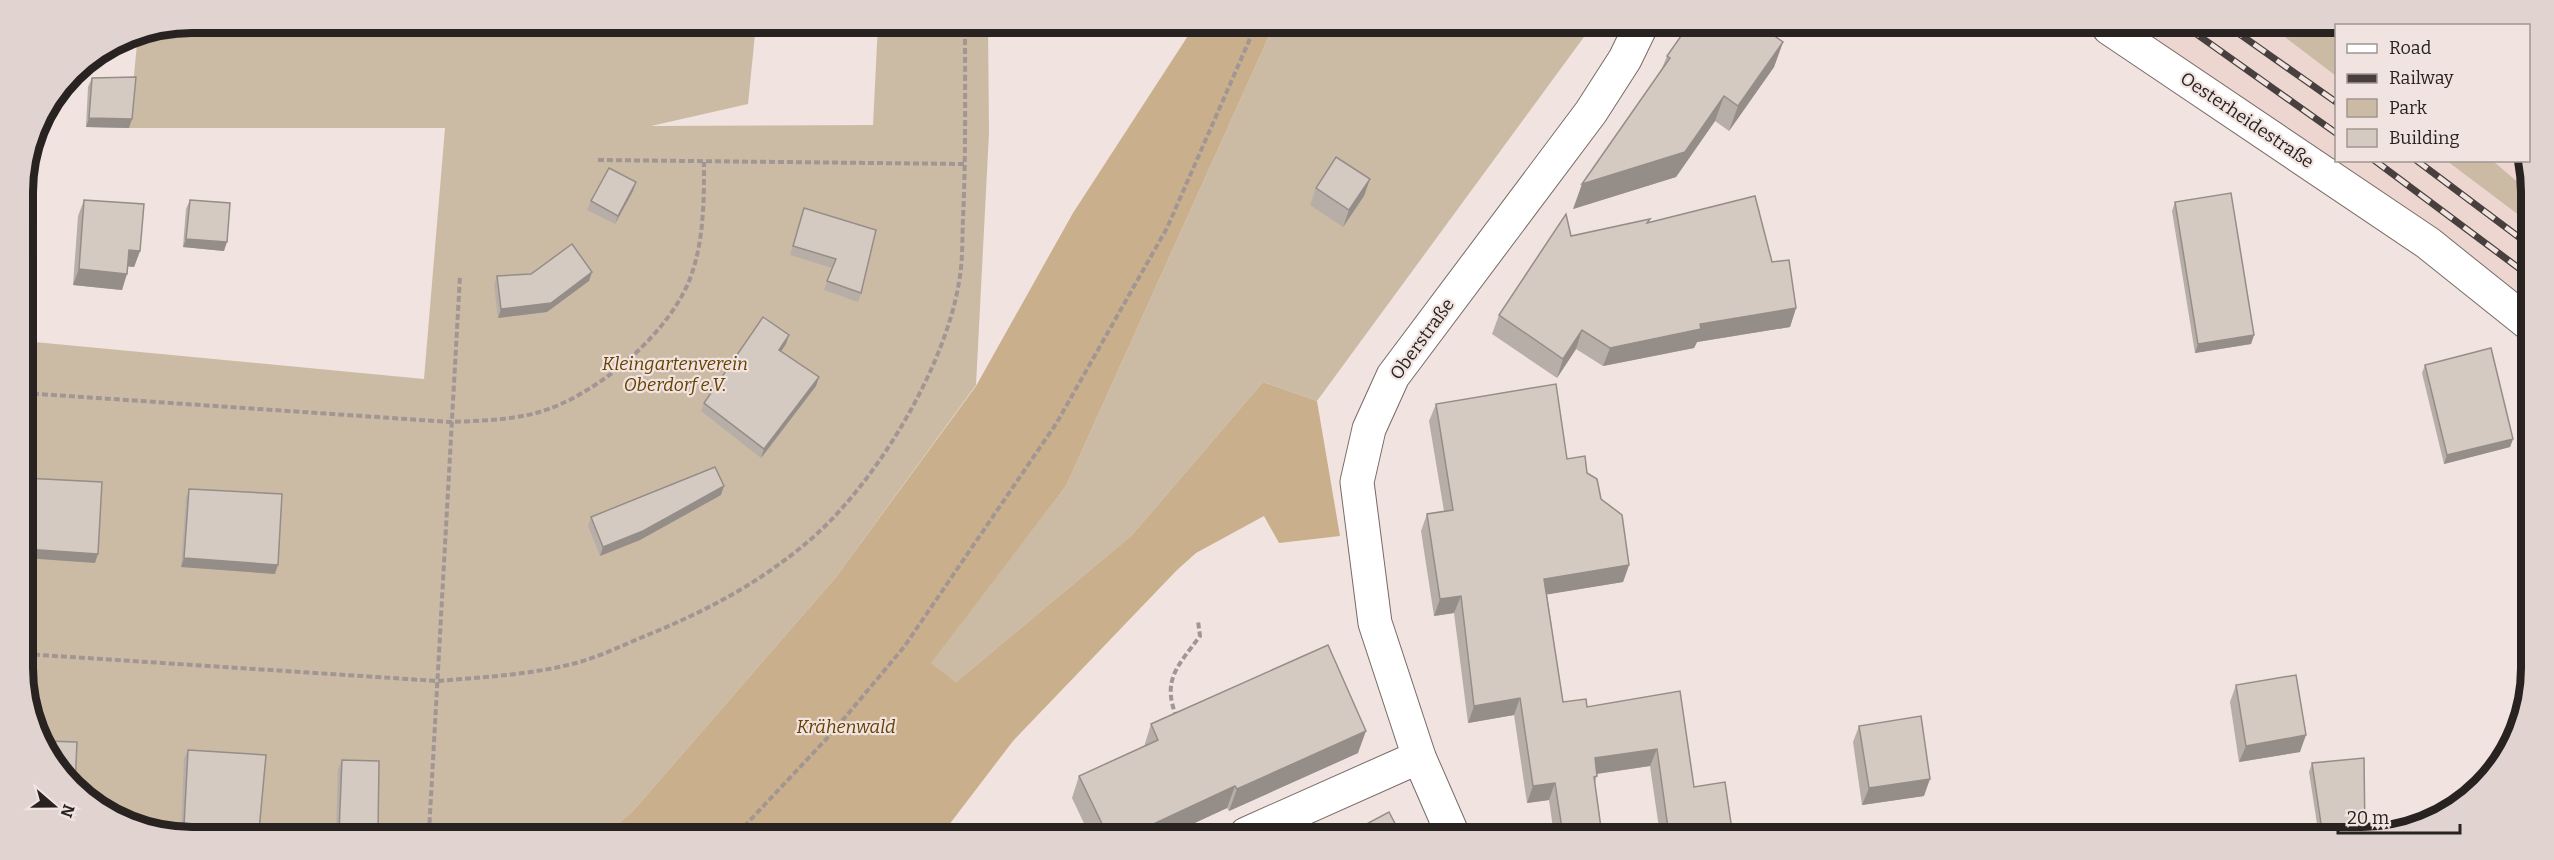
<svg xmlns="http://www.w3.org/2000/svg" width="2554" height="860" viewBox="0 0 2554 860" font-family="Bitter,serif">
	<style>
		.built { fill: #ecd6cf }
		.green { fill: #cbbba5 }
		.forest { fill: #caaf8c }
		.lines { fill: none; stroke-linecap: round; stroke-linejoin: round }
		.minor-casing { stroke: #776b67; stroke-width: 35 }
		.path { stroke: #a19693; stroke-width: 4; stroke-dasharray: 6 3; stroke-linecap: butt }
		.minor { stroke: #fff; stroke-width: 33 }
		.rail-casing { stroke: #47403e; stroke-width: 7 }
		.rail { stroke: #f1e3df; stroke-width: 4.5; stroke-dasharray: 14; stroke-linecap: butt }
		.wall { fill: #b7aea7 }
		.shaded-wall { fill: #958d88 }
		.building { fill: #d5cac2; stroke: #958d88; stroke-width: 1.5 }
		.labels { text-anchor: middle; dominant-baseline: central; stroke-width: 4.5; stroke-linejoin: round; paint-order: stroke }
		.street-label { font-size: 18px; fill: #282321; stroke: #f1e3df }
		.park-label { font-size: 18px; font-style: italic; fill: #654100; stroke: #f1e3df }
		.rim { fill: none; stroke: #282321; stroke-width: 8 }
	</style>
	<rect width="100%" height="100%" fill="#f1e3df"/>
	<g class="built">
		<polygon points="2135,28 2273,28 2336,76 2336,160 2447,161 2528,222 2528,317"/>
		<polygon points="2493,161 2528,161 2528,174 2519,184"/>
	</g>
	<g class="green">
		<polygon points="192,23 756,24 748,104 651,126 873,125 878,24 988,25 989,133 976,385 836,577 633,811 607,833 148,832 65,780 26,701 24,341 424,379 445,128 129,128 138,33"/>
		<polygon points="1274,25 1592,26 1317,401 1263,382 1132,535 956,682 930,663 1066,486"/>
		<polygon points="2273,28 2336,28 2336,76"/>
		<polygon points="2447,161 2493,161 2528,191 2528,222"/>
	</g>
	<polygon class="forest" points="1195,25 1274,25 1066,486 931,663 956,682 1132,535 1263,382 1317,401 1340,536 1279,543 1264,516 1196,553 1177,570 1013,741 942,834 607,833 633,811 836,577 976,386 1073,213"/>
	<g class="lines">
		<defs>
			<g id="minor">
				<polyline points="2109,28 2428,243 2528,323"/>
				<polyline points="1246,834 1419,757"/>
				<polyline points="1453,835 1419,757 1375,623 1357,482 1369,429 1393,376 1591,112 1625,59 1641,26"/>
			</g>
		</defs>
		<use href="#minor" class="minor-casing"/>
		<g class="path">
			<polyline points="598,160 966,164"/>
			<path d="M24,393L450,422C479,421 509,420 536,413C596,397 675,330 693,270C704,235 704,199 704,162"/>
			<path d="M25,654L438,681C483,677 528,675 572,664C597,658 621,646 645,636C702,613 756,585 804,545C873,489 945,369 959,282C963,261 962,239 963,219C966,154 965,89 965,25"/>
			<path d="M1177,718C1161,680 1178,666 1200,636L1198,621"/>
			<polyline points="429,832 460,276"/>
			<polyline points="738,833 832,733 904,647 1056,424 1167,228 1256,25"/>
		</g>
		<use href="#minor" class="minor"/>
		<defs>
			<g id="rail">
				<polyline points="2188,28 2336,133"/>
				<polyline points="2231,28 2336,102"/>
				<polyline points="2374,160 2528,275"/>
				<polyline points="2416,160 2528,244"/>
			</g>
		</defs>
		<use href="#rail" class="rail-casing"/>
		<use href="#rail" class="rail"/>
	</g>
	<g class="wall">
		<polygon points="1783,42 1774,67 1729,131 1715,121 1676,177 1573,209 1662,68 1667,56"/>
		<polygon points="92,78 129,128 86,127 88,87"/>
		<polygon points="636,182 633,191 615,224 587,210 591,201"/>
		<polygon points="1316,188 1364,196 1343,227 1310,205"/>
		<polygon points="84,200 140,251 134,267 128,266 122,290 73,285 78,216"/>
		<polygon points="190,200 224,251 183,247 186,209"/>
		<polygon points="2175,202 2254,335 2251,344 2195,353 2172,211"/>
		<polygon points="804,208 861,293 858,302 824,290 832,268 790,255"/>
		<polygon points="1648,223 1772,262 1796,308 1790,327 1697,342 1694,348 1603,366 1576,349 1557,378 1492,334 1499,315 1571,236"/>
		<polygon points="592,272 589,281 547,312 498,318 494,285 497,276"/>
		<polygon points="786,344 781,351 819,377 816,386 761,458 701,411 704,403"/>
		<polygon points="2425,365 2513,439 2510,447 2444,464 2422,373"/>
		<polygon points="1436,404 1567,459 1587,473 1601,499 1629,565 1623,582 1547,594 1563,702 1587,707 1680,691 1694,787 1732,830 1743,836 1660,835 1650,766 1597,774 1595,783 1602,835 1554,835 1549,800 1527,803 1514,715 1468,723 1454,613 1434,616 1421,531 1427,514 1444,511 1429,421"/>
		<polygon points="189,489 275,574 181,567 186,498"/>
		<polygon points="721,495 640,540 600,556 588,526 591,517"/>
		<polygon points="2236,685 2300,752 2239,762 2230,702"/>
		<polygon points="1151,724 1358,753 1229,811 1227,808 1171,834 1089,834 1072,798 1079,776 1144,747"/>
		<polygon points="1859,726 1924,796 1862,805 1853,742"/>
		<polygon points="188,750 259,831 259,832 181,832 184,759"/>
		<polygon points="342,760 378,832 336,832 338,769"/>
		<polygon points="2312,763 2365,837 2319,837 2309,772"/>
	</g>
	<g class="shaded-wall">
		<polygon points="1783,42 1774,67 1729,131 1738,106"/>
		<polygon points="1724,96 1715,121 1676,177 1573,209 1582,184"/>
		<polygon points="89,118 132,119 129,128 86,127"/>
		<polygon points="1370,179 1364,196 1343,227 1349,210"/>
		<polygon points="636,182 633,191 615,224 618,216"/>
		<polygon points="186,239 227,242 224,251 183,247"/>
		<polygon points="129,250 140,251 134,267 123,266"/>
		<polygon points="79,269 127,274 122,290 73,285"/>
		<polygon points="592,272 589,281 547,312 498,318 501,309"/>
		<polygon points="1796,308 1790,327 1697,342 1694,348 1603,366 1610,348 1700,324"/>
		<polygon points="1582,330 1576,349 1557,378 1563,359"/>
		<polygon points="789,335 786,344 776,359 779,350"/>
		<polygon points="2254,335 2251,344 2195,353 2198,344"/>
		<polygon points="819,377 816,386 761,458 764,449"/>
		<polygon points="2513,439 2510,447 2444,464 2447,455"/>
		<polygon points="724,486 721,495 640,540 600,556 603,547"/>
		<polygon points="25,549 98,554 95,563 25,558"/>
		<polygon points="184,558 278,565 275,574 181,567"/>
		<polygon points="1629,565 1623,582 1538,596 1544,579"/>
		<polygon points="1461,596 1454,613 1434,616 1440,599"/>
		<polygon points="1520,698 1514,715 1468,723 1474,706"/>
		<polygon points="1366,731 1358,753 1229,811 1237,789"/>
		<polygon points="2306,735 2300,752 2239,762 2246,746"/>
		<polygon points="1657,749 1650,766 1588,775 1595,758"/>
		<polygon points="1930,779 1924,796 1862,805 1869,788"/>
		<polygon points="1555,783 1549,800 1527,803 1533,786"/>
		<polygon points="1235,786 1227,808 1171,834 1132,834"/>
		<polygon points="184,826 259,831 259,832 182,832"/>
	</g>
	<g class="building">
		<polygon points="1688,26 1762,27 1783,42 1738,106 1724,96 1685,152 1582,184 1670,58 1667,56"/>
		<polygon points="136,77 132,119 89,118 92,78"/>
		<polygon points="1336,157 1370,179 1349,210 1316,188"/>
		<polygon points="27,164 23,205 23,181"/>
		<polygon points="609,168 636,182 618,216 591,201"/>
		<polygon points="2231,193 2254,335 2198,344 2175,202"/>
		<polygon points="1755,196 1772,262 1789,260 1796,308 1700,324 1701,329 1610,348 1582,330 1563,359 1499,315 1566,214 1571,236 1650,219 1647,223"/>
		<polygon points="84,200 144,204 140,251 129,250 127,274 79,269"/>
		<polygon points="190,200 230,203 227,242 186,239"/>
		<polygon points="804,208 876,230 861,293 827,281 836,259 793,246"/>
		<polygon points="572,244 592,272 551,303 501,309 497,276 531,274"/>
		<polygon points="763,317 789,335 779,350 819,377 764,449 704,403"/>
		<polygon points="2491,348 2513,439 2447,455 2425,365"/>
		<polygon points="1556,384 1567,459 1585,456 1587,473 1597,479 1601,499 1622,515 1629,565 1544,579 1563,702 1586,699 1587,707 1680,691 1694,787 1725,782 1732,830 1742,829 1743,836 1669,835 1657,749 1595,758 1597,776 1594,777 1602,835 1563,835 1555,783 1533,786 1520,698 1474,706 1461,596 1440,599 1427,514 1453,510 1436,404"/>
		<polygon points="715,467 724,486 643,531 603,547 591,517"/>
		<polygon points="24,478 102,482 98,554 25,549"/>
		<polygon points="189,489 282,494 278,565 184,558"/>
		<polygon points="1328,645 1366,731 1237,789 1235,786 1132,834 1107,834 1079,776 1158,740 1151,724"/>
		<polygon points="2296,675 2306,735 2246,746 2236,685"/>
		<polygon points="1921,716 1930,779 1869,788 1859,726"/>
		<polygon points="45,741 77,742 75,787 65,780"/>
		<polygon points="188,750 266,755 259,831 184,826"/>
		<polygon points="2364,758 2365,837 2323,837 2312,763"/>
		<polygon points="342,760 379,761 378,832 339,832"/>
		<polygon points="1389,812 1401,835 1346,835"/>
	</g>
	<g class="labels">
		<g class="street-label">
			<text transform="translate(2247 120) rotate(34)">Oesterheidestraße</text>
			<text transform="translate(1422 339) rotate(-54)">Oberstraße</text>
		</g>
		<g class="park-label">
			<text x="675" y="364">Kleingartenverein<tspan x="675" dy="21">Oberdorf e.V.</tspan></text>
			<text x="846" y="727">Krähenwald</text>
		</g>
	</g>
	<path d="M0 0H2554V860H0ZM192 33H2362A159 159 0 0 1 2521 192V668A159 159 0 0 1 2362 827H192A159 159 0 0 1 33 668V192A159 159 0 0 1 192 33Z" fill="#e1d4d0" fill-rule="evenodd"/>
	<path class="rim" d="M192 33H2362A159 159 0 0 1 2521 192V668A159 159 0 0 1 2362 827H192A159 159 0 0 1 33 668V192A159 159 0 0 1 192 33Z"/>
	<rect x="2335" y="24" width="195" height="138" fill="#f1e3df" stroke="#a19693" stroke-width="1.5"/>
	<rect x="2347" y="44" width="30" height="9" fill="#ffffff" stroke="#a19693" stroke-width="1.5"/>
	<text x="2389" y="54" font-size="18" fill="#282321">Road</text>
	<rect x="2347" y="74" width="30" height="9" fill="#47403e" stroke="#a19693" stroke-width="1.5"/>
	<text x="2389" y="84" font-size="18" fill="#282321">Railway</text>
	<rect x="2347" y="99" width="30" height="18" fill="#cbbba5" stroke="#a19693" stroke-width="1.5"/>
	<text x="2389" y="114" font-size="18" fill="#282321">Park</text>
	<rect x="2347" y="129" width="30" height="18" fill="#d5cac2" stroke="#a19693" stroke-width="1.5"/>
	<text x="2389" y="144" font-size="18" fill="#282321">Building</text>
	<g transform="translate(54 806) rotate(110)" stroke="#f1e3df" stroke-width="4.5" paint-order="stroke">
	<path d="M0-4.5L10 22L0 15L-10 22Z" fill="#282321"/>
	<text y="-9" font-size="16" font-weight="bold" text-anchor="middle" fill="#282321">N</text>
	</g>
	<path d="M2338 824v9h122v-9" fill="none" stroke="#282321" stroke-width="3"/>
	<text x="2347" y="824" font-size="18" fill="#282321" stroke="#f1e3df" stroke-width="4.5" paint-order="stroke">20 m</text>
</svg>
